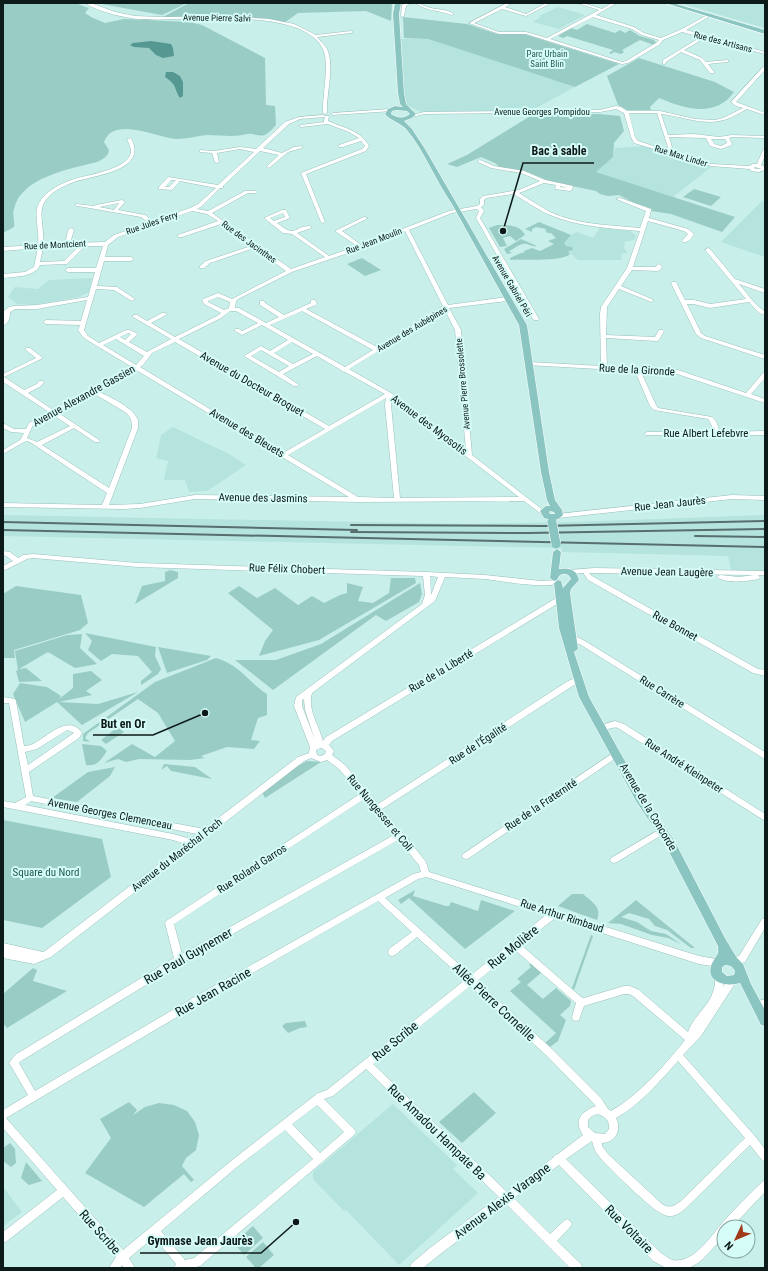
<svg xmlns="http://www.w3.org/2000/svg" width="768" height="1271" viewBox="0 0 768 1271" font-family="'Roboto Condensed',sans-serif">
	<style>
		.built { fill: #b5e4df }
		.green { fill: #9accc6 }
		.water { fill: #559891 }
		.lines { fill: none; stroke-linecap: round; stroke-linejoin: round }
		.minor-casing { stroke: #9bc0bb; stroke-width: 1 }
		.major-casing { stroke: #fff; stroke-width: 1 }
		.minor { fill: #fff; fill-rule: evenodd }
		.major { fill: #8ac5c1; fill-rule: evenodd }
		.rail { stroke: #576e6c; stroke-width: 2 }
		.major-bridge-casing { stroke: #fff; stroke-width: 10; stroke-linecap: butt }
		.major-bridge { stroke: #8ac5c1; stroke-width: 9 }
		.labels { text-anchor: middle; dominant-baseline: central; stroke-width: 4; stroke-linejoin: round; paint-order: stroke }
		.far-street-label { font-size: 9px; fill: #0c1a19; stroke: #d6fcf8 }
		.far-park-label { font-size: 9px; fill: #215a56; stroke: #d6fcf8 }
		.street-label { font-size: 11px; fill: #0c1a19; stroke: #d6fcf8 }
		.park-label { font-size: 11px; fill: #215a56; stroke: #d6fcf8 }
		.near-street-label { font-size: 13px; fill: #0c1a19; stroke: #d6fcf8 }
		.leader { fill: none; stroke: #0c1a19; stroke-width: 1.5 }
		.callout-dot { fill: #0c1a19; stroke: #d6fcf8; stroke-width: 1.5 }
		.callout-label { font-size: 12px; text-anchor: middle; font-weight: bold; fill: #0c1a19; stroke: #d6fcf8; stroke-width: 4; stroke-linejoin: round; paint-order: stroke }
	</style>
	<rect width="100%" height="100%" fill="#c9efea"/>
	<g class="built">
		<polygon points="680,3 765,3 765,28"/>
		<polygon points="558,7 585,15 559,29 533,22 540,17 539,16"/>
		<polygon points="400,39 428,39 575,87 534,109 516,111 421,112 405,104"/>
		<polygon points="645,146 711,167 673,197 595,172 613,157 615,148"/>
		<polygon points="762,201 765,202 765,257 721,242"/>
		<polygon points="600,228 630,231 636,236 634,240 624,242 625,246 623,247 628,253 621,254 622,260 578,260 568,251 564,243 571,235 577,232 593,238"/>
		<polygon points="92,278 89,292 79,297 62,300 33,305 17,304 8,297 15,287 38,289 49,280"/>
		<polygon points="173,427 229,454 246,465 207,491 189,492 185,480 164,480 168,461 156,458 157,455 161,435"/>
		<polygon points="3,515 467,524 573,522 765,515 765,574 732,574 728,556 562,552 562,548 3,536"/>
		<polygon points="393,1104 457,1165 453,1169 478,1193 399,1265 346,1210 344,1211 313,1179 313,1172"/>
		<polygon points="3,1187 22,1212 3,1226"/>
	</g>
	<g class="green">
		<path d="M3,3H75L89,8L85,13L91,17L105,23L124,19L190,22L202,25L265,58L266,105L275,106L276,125C273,128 269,133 265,135C259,137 253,133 247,134C242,135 237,136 231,136C223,136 215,135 207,135C197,136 187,139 177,139C157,138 114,115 104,142L109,150C108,157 103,159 97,162C70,169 21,177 14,209C12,214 15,221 14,227L3,233Z"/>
		<polygon points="96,3 187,3 162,15"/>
		<path d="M189,3H392L391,21L366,11L298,13L284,23C244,15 204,16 163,17Z"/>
		<polygon points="403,17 467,24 497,34 524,34 619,64 575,87 428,39 404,38"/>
		<polygon points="587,24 615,33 620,30 625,33 630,30 640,36 654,40 656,43 654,45 640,40 622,50 624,52 621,54 614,52 611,54 609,53 613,50 567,36 563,38 558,36 571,28 577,30"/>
		<path d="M639,58L715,82L734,92C716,118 684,109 659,98L650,107L651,110H627L618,105L607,76Z"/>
		<polygon points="599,114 620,116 624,131 614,143 613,157 596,172 735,217 722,232 671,214 651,211 652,209 634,203 619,195 608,196 600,194 596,191 552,182 527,172 499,167 495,163 481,157 457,167 447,164 467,155 532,115"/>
		<polygon points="694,189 721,197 711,206 683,197"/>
		<path d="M539,222L571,235L564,243L566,246L572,247L573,250L568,251L570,254C562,262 523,259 510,260V258L521,253H522L525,252L524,251L532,248L540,251L554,244L548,241L556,238L551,233H546L548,232L545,231L546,229L536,227L532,229V232L525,229Z"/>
		<path d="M497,225C508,225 520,225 525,235L516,241L510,236L503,238L507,246L500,247L489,228Z"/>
		<path d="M521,239L537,246C531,247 528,243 523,244C517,245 514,249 509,251L512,253L507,254L504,249Z"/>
		<polygon points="362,258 381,270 365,276 347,264"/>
		<polygon points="170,570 178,572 178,578 135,604 142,586 165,581 165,572"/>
		<polygon points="391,578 415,578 416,583 319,640 259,656 265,641 273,630 228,593 239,586 257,598 275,588 298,605 312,596 324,603 340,595 347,593 347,583 363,587 358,601 373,603 389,593"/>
		<polygon points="420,583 422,594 419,602 386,621 376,615 273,690 235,660 276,660 321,644"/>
		<polygon points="16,586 81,595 88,623 80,630 14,650 15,658 3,658 3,594"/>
		<polygon points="85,633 156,647 155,656 161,669 158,674 141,685 141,681 152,672 138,656 112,654 101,661 88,650 92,641"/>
		<polygon points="82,634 80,648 97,664 75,668 48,652 19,669 26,668 42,681 19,682 16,671 18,670 15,651 67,635"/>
		<polygon points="158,647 211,656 207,660 167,673"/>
		<path d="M216,658C240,665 247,681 267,694V715L258,718L251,740L260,741L254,749L227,747L201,756L205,758L190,760L139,759L126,762L118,759L104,763L132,744L155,757L175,741L158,713L138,699L88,733L85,738L90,742L83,741V734L155,682Z"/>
		<polygon points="91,671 102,680 86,691 92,695 59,702 98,704 138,692 82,725 57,702 25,722 13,694 20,683 47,687 61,696 59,699 73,688 73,674"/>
		<polygon points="118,727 124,732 106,744 101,740"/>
		<path d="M82,744L101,746L107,751C101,759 98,767 86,765Z"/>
		<polygon points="307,761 321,762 265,798 262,792 289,771"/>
		<polygon points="164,764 195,767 212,779 171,771 167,766 161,770"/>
		<polygon points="115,767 110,776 77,802 52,798 88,772"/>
		<polygon points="3,820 102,839 111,877 42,928 3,920"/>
		<polygon points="415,890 413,896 446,906 449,906 451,902 478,911 481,900 515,911 465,949 409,898 401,904 398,900"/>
		<path d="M572,894H583C592,902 602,907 597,920L558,906Z"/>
		<polygon points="636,900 695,948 691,948 667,930 655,926 649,919 629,913 621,917 637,922 651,931 666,934 681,944 668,938 652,935 621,924 608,923"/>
		<polygon points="591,935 593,936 574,990 572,988"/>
		<polygon points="531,963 542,972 527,985 543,999 556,988 571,1001 570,1006 560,1015 566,1020 558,1041 550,1047 545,1043 556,1033 510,991 521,982 517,979 531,967 529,965"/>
		<polygon points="33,968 37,970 33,981 67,991 7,1028 3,1023 3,994"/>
		<polygon points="305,1021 307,1027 300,1028 288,1033 282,1026 286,1023"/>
		<polygon points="474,1092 496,1113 462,1143 439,1122"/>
		<polygon points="129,1102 137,1110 133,1115 145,1107 159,1103 174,1105 187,1111 195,1122 199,1135 196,1150 186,1158 182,1166 194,1180 191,1182 184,1174 144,1207 85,1173 111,1138 100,1119"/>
		<polygon points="10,1143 15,1149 16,1163 11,1167 3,1161 3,1148"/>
		<polygon points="26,1162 42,1181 29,1185 21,1178"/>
		<polygon points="253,1226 263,1238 244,1255 234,1243"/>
		<polygon points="263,1242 274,1255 259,1268 256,1268 246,1257"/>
	</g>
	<g class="water">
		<polygon points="151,41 171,44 173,48 174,56 163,58 156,55 149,48 134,47 130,45 133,43"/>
		<path d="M166,72H173L180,76L183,82V96L180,98C173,87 178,86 165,77Z"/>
	</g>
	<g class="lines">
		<defs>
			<g id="minor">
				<path d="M85,3H91L115,12L135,16L160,17H241L269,19L294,24L316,35L351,31L353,32L351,33L317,37C320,41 325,45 327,49C335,66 326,94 327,113L325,114L323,113C322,96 330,64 323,49C302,5 183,22 140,19C124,18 99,12 85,3Z"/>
				<polygon points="406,3 412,3 406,6 404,16 401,17 402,5"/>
				<path d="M415,3C421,3 425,7 431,8C439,10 447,9 454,14L452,15C439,10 426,11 415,3Z"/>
				<path d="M507,3H512L505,7L526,14L546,3H551L526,16L502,9L474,23L499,32H526L547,38L599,10L577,3H583L602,9L612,3H617L596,15L634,27L644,33L661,38L682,29L709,14H710V16L686,30L765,52V54L705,38L684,50L702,58L706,62L728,60V62H727L708,64L714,72V73H710L700,60L681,52L666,62L665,64H663V60L701,37L682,32L663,40L659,45L628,63L622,64L526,34H499L469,23ZM593,17L632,29L642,35L659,40L656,43L626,61L622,62L550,39Z"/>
				<path d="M763,67H765V70L736,102L765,113V115L747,109C739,113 732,118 724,120C702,126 682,116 661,114L668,135L694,134L719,137L732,135L765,136V138L732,137L729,138L732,144V145L721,149L710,146L706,138L669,137L672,147L670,151L711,164L749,166L753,164H757L763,150L765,149V156L761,165L765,167V170L759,172L751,171L750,169L711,166L634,143L631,137L624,113L616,109L600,112L424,114L412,117L410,116L424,112L600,110L616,106L621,107L627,111H660L695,119L715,120L723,118L743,108L736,106L731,102ZM629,113H657L668,147L666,150L638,141L635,137ZM711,139H725L727,143L721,146L714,144ZM754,167H755L761,169H755Z"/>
				<polygon points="390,109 392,109 392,111 333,115 331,114 333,113"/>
				<path d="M323,115L325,116V117L300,119L289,124L263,148L282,153L294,147L302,146V148L288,152L269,168L267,167V166L279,155L260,151L223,186V188H220L202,206L197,209L208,211L245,191H257V193H248L212,213L291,269L325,257L292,234L283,233L264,218L282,210H286L290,218L277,223C297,239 292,226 311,226V228L297,233L329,256L357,246L335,231L364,217L368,218L342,231L361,245L449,211L477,206L480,204V199L483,196L519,190L540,181L521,173L491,168L478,162V161L480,160L494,166L524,171L545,180L573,186L572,190L570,191L555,189L556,185L544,183L519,193C529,199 539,206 550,212C578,225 610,225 640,228L646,211L616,199L620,198L651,209V210L649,218L688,229L694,234C692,238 688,243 683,242L682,241L688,234L684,231L648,221L633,267H656L657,265L659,264L662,266L661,269L658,271L632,270L621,286L654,300L651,302L649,301L619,289L607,307L606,335L655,337L659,330H663L664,331L659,340L657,341L606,338L607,366L678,370L746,393L763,373L765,372V378L751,394L765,399V403L677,374L641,372L656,405L658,408L712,417L716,421L720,432L765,431V435H645L644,434L647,432H714L710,422L708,419L654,410L650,406L635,371L527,365V363L529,362L601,366L600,314L601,307L627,268L640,231C609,228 577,227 548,214C536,209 525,200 513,194L486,198L484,200V205L481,207L484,211L480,218L539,319L538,320H534L533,319L476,218L479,211L477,209L452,213L409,230L448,305L507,297L510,299L507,301L449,308L461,330L472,455L548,514L549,515L548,516H544L524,501L358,502L195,499L140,508L124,509L3,507V503L102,505L107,493L30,442L26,441L3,454V450L20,440L24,433L11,432L3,428V423L14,429H26L29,423L49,412L3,382V374L36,358L26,350V348H30L43,358L4,377L24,390L37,384L39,381H43L44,382L41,386L28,393L53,410L132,367L87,340L82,336L78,330L80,325L46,324L43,322L46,320L81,321L87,300L37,309H15L10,312C10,318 9,323 3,326L4,311L9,307L14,306L37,305L88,297L95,272H68L65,270L68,268H96L103,246H85L67,264L40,265C34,278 15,276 3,278V274L25,272L34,267L38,248L3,251V247L38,245C40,232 33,213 39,203C46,191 58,185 71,180C85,175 130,170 131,151C131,147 128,142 127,139L131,138C149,171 94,175 74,182C63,186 50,192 44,203C38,213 45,231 43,245L65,244L68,230L71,228L74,230L70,243L105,242L114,235L149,223L141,217L78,206H76V204L94,206L96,205L122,200L125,202L118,210L145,215L153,221L190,208L198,204L216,188L180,181L172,190L159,189V187L168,177L218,185L254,152L240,149L217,153L219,162L217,163L215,162L212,153L200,152V150L214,151L240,147L256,149L285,122L299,117ZM171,180H176L169,187H165ZM560,186L568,188L560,187ZM119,203L114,210L99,207ZM192,211L207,214L218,221L178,235V237H182L221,224L251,246L206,261L200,266V268H204L210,263L254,248L286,271L232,299L218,293L203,299L202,300L204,304L221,313L217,316L175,337L151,323L166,315V313H162L147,321L137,315H133V317L171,339L147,352L129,342L138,334L130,330H126L99,343L88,336L84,330L96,289L114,290L130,300L132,301L135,299L117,287L97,286L104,261H131L134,259L131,257H105L108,245L118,237ZM283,213L285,217L274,221L270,218ZM405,231L443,306L377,347L306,309L316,305L317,304L315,300H311V303L284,315L265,303L264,301H260V305L279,317L266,323L239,308H235L236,301L238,299L292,272L363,248ZM79,246L64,261L40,262L43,248ZM218,297L230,302L229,308L224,310L208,302V301ZM445,310L455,330L466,450L391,393L349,369ZM230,311H236L258,323L242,331L239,329H235V331L242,335L262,325L288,340L270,351L261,346L244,356L294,386H298L299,385L283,374L317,356L341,370L342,371L345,372L385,394L329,426L179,339L221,318ZM302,311L373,350L345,367L270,325ZM128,333L131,334L125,340L120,337ZM116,339L144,356L136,365L103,345ZM175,342L325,429L283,453L140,367L143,365L152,353ZM292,342L313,354L293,364L274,353ZM261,350L289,366L279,372L251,356ZM136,370L349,497L195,495L140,504L109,505L138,428C138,425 139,421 137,418C131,406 109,397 98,391ZM93,393L125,412C131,417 132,420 132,428L109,488L42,445L74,428L95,442H99L100,441L99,440L57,412ZM386,398L385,405L394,498L358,497L288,455ZM391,399L519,497L400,498L391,405ZM53,415L70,426L37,442L27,438L33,425Z"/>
				<path d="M325,116H329L328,121L330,122C345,128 361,131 369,146L366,151L306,174L325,222L323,223L321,222L301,173L362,149L365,146L361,141L343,147H339V145L359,138L349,132L328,124L301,127L299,126L301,125L324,122V121Z"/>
				<path d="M708,248L710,249L735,279L765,289V293L739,284C747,293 755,306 765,311V315L759,313L749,302L710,308L694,304H687L701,333L705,336L765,355V359L701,338L696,334L671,283L672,282H676L685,300H694L710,304L746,299L706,251L705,250Z"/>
				<polygon points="732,495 765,496 765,500 732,499 558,518 555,516 558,514"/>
				<path d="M3,551L10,552L18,558L23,555L33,554L138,563L426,572L485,575L541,581L559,580L560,582C552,590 500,581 486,579C472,578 459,578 445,577L435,601L312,693C307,709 319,726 323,741L326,737L558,597H562L563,599L562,601L332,741L329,745L334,751L332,755L345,765L367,791L369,792L370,795L378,804L568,681L578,677L581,678L582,680L581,682L574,685L382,809L401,832L403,833L426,862L429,872L699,956L721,960L722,963L721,966L718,967L699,964L555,918L521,945L581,997L584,998L624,986H630L639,990L688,1032C692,1019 705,1009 711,997C713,992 715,987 715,982C715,978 713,976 715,972L718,971L721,972L724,982L723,987C726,982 728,977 734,979L735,982L734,985L701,1036L683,1055L754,1135L765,1149V1162L762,1160L750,1145L687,1207C682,1212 675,1217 668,1216C655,1215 613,1171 602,1160L595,1151L592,1141L566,1159L661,1253C667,1257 672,1262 680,1260C697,1258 713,1234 723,1222C735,1208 749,1195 762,1182L765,1180V1192L732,1227H724V1236L704,1258L698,1263L689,1268H666L653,1261L559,1165L514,1198L550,1234L564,1221L567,1219L570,1221L572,1224L570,1227L557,1241L581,1264L582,1268H570L506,1204L439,1255L423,1268H410L411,1264L431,1247L499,1197L366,1069L333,1096L324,1099L354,1129L356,1132L354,1135L200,1266L192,1268H174L176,1264L154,1237L129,1258L135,1268H124L122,1265L120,1268H109L116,1257L63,1197L7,1241L3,1243V1232L57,1190L3,1128V1110L28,1095L11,1066L9,1063L15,1055L174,958L165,923L166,921L360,794L339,769L327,760L321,762L311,758L304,761L51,957L34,964L3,958V943L43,952L45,951L185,844L173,840L3,807V801L15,803L26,797L9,703H3V697L15,699L16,701L24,746C27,746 30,745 33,744C47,737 69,713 82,733L79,738L29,772L33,796L204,829L298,757L309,753L310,747L294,706L296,697L422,604L425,595L423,576L138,567L33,558L27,559L3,571V566L13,561L6,556L3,555ZM430,576L438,577L431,595ZM304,699L305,710L315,740L302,706V700ZM67,730L70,731L74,733L28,765L25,752L37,749ZM320,748H322L326,751L325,754L321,756L317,755L316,750ZM364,799L394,835L182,954L174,924ZM31,801L197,834L191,839L173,834L25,805ZM398,840L419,865L421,872L413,874L198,995L35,1091L19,1063L21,1061L182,963ZM426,877L546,915L471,975L385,898L418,879ZM378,901L412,932L389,949L388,952L389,955L392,956L395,955L417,937L465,980L327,1090L318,1093L231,1161L123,1250L6,1118L204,1001ZM515,950L576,1003L572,1017L573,1020L576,1021L579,1020L584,1006L624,994H629L633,996L685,1040C664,1066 640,1094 611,1111L608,1109L601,1098L552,1049L477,981ZM470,986L546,1055L596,1106C581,1112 573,1120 583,1135L558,1154L555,1155L554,1157L507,1192L373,1064ZM678,1061L745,1138L681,1201C674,1206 670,1209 662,1204L608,1154L602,1146V1143C616,1142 622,1130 616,1118C641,1104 659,1082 678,1061ZM317,1105L344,1132L320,1153L292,1124ZM597,1114C605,1116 610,1121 609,1129L605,1134L595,1133L588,1127V1120L592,1116ZM285,1130L313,1159L194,1258L185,1260L161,1231L237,1167Z"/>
				<path d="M594,568L765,571V575H758L760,577L759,579C749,581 725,584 717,577L720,575L739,577L754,575L589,573L592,576L758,669L765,670V676L753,673L588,580L584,574V573L570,574L567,572L570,570Z"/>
				<polygon points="567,634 571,634 585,641 765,752 765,759 581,645 567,638 565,636"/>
				<path d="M615,721L624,724L765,814V821L618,728C611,726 605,732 598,730L597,728L598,726Z"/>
				<polygon points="616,751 619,752 620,754 619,756 469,858 466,859 463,858 462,856 463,854"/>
				<polygon points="662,828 665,829 666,831 665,833 617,862 614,863 611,862 610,860 611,858"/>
				<polygon points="765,918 765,928 745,962 734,966 731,965 730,962 731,959 739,956 762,919"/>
				<polygon points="765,999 765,1007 757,1010 754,1009 753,1006 754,1003"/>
			</g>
			<g id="major">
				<path d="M395,3H401L399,14L404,93L406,104L416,114L412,118L404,121L412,129L425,149L527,325L549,472L555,500L562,510L563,515C557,522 552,520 544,518L540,511L546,506H550L547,500L541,472L519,325L452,204C436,181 425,152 407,130C401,123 391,121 385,114L388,109L395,106L403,107L400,104L398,93L393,14ZM396,110L407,111L410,114C404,119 397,118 391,114L392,111ZM550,511L554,512L555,514H550L549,512Z"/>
				<polygon points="665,3 673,3 765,30 765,34"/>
				<path d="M557,549L561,552L559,569C569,567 577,570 579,580L571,589L570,593L578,649L574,652L589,697L644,795L674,840L726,940L737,958L743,964L751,984L765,1010V1026L761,1025L740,983C728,987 706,983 711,966C712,962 715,959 717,955C719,953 718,949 718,946L666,846L636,801L579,697L559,628L554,583L558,580L561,581L563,588L571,579L570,577C567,573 563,573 559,576L557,580L554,581L550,578L553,552ZM725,965C730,965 733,967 735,971L734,975L727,976L722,972V967Z"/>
			</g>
		</defs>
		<use href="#minor" class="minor-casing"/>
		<use href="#major" class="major-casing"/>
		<use href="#minor" class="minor"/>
		<use href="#major" class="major"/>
		<g class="rail">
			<polyline points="3,522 357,530"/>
			<polyline points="351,525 543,526 765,521"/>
			<polyline points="3,530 765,547"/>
			<polyline points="351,532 528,533 765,529"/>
			<polyline points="695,536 765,537"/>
		</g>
		<defs>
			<polyline id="major-bridge" points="552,522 556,544"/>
		</defs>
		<use href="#major-bridge" class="major-bridge-casing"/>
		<use href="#major-bridge" class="major-bridge"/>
	</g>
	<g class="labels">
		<g class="far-street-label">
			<text transform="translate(217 18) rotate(1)">Avenue Pierre Salvi</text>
			<text transform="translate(723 42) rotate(15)">Rue des Artisans</text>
			<text x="542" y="112">Avenue Georges Pompidou</text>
			<text transform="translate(681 156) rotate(17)">Rue Max Linder</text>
			<text transform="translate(152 223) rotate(-19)">Rue Jules Ferry</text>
			<text transform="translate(374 241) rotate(-21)">Rue Jean Moulin</text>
			<text transform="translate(249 242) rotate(36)">Rue des Jacinthes</text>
			<text transform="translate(55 245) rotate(-3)">Rue de Montcient</text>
			<text transform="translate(512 286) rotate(60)">Avenue Gabriel Péri</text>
			<text transform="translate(412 329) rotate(-31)">Avenue des Aubépines</text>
			<text transform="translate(463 384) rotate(-95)">Avenue Pierre Brossolette</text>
		</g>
		<g class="far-park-label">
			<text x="547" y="54">Parc Urbain<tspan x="547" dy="10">Saint Blin</tspan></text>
		</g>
		<g class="street-label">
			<text transform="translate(637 370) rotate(3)">Rue de la Gironde</text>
			<text transform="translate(252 384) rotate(30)">Avenue du Docteur Broquet</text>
			<text transform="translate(84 396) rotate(-29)">Avenue Alexandre Gassien</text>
			<text transform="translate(429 425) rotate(37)">Avenue des Myosotis</text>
			<text transform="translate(247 433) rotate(31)">Avenue des Bleuets</text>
			<text x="706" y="433">Rue Albert Lefebvre</text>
			<text transform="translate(263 498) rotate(1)">Avenue des Jasmins</text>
			<text transform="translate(670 504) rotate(-6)">Rue Jean Jaurès</text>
			<text transform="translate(287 569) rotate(2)">Rue Félix Chobert</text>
			<text transform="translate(667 572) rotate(1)">Avenue Jean Laugère</text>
			<text transform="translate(675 626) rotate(29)">Rue Bonnet</text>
			<text transform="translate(441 671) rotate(-31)">Rue de la Liberté</text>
			<text transform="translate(662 692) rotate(32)">Rue Carrère</text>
			<text transform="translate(478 744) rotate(-33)">Rue de l'Égalité</text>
			<text transform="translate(684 766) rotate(33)">Rue André Kleinpeter</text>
			<text transform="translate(541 805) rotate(-34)">Rue de la Fraternité</text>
			<text transform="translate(648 807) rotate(59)">Avenue de la Concorde</text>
			<text transform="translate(380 813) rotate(50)">Rue Nungesser et Coli</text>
			<text transform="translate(110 814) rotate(11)">Avenue Georges Clemenceau</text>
			<text transform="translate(177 855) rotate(-38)">Avenue du Maréchal Foch</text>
			<text transform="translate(252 869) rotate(-33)">Rue Roland Garros</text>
			<text transform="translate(562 916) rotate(18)">Rue Arthur Rimbaud</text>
		</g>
		<g class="park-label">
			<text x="46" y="872">Square du Nord</text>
		</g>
		<g class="near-street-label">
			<text transform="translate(513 947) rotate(-39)">Rue Molière</text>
			<text transform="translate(188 956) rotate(-30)">Rue Paul Guynemer</text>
			<text transform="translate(213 992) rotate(-30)">Rue Jean Racine</text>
			<text transform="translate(494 1002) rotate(43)">Allée Pierre Corneille</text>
			<text transform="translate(395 1041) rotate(-39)">Rue Scribe</text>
			<text transform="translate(437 1132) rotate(44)">Rue Amadou Hampate Ba</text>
			<text transform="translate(502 1201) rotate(-37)">Avenue Alexis Varagne</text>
			<text transform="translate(629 1229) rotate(45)">Rue Voltaire</text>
			<text transform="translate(100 1232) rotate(48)">Rue Scribe</text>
		</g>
	</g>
	<path class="leader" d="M503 231L523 163H594M205 713L153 735H93M296 1222L261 1253H140"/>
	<g class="callout-dot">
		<circle cx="503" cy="231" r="4"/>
		<circle cx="205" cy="713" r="4"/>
		<circle cx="296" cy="1222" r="4"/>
	</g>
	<g class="callout-label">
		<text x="559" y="155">Bac à sable</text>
		<text x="123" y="728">But en Or</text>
		<text x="200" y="1245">Gymnase Jean Jaurès</text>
	</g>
	<rect width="768" height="1271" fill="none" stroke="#0c1a19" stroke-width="8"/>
	<g transform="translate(736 1239) rotate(226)"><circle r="19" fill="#d6fcf8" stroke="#85a29f"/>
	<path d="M0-3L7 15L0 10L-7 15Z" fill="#a03917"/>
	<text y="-6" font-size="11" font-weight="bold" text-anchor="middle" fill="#0c1a19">N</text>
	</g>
</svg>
